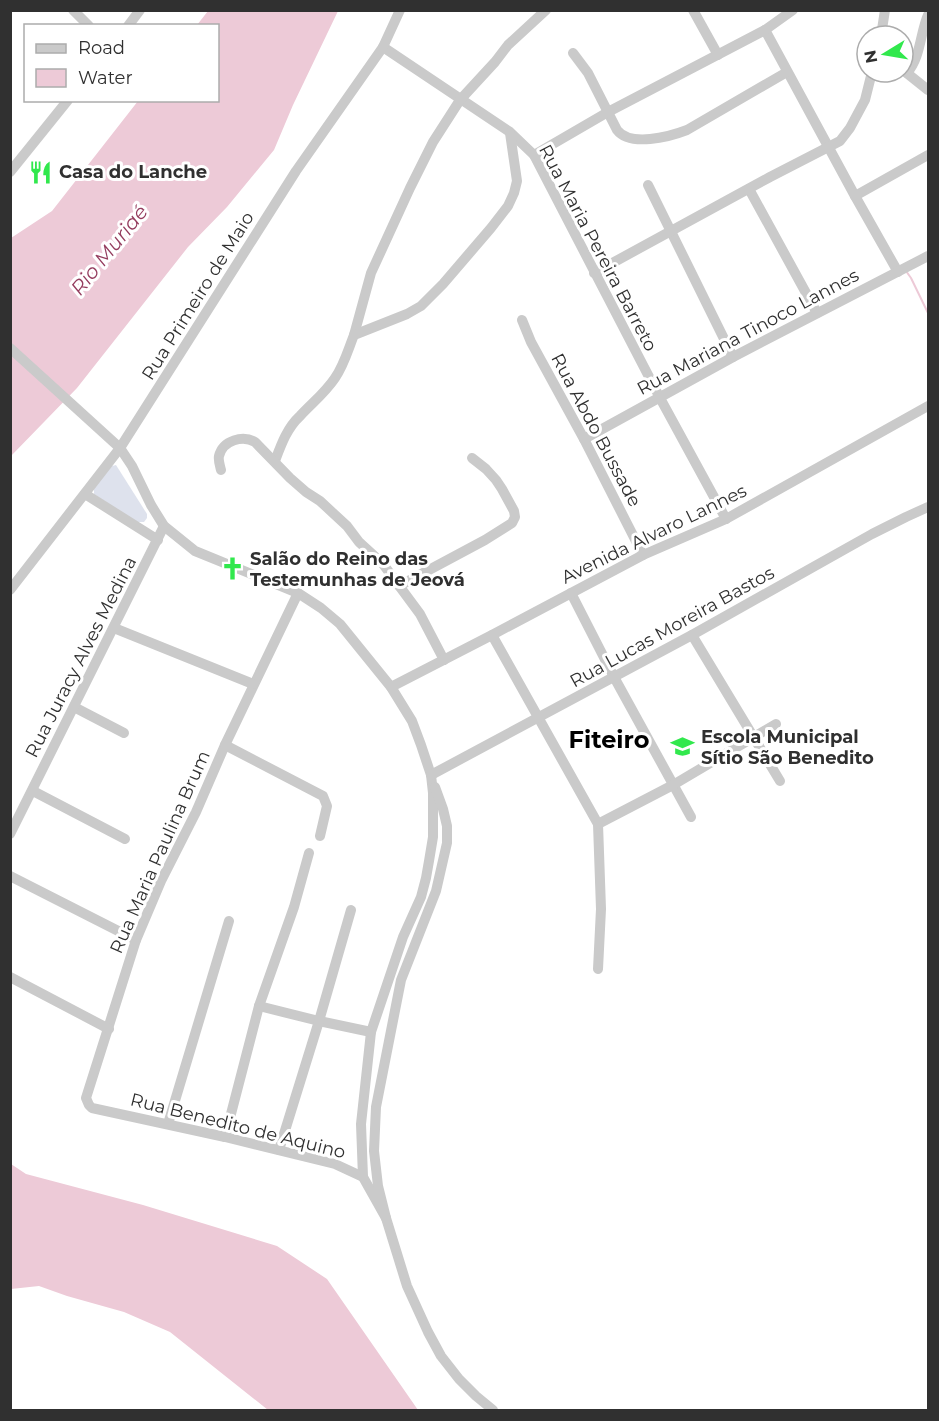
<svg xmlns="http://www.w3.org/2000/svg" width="939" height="1421" viewBox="0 0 939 1421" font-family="Montserrat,sans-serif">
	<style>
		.green { fill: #dee2ed }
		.water { fill: #edcad7 }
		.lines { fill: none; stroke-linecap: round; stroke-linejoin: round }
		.stream { stroke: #edcad7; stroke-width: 2 }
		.minor { stroke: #cacaca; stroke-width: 10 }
		.labels { text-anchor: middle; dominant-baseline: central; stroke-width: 6; stroke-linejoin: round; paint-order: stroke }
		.poi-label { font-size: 18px; font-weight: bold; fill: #303030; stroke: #fff; text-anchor: start }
		.street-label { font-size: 18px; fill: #303030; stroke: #fff }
		.water-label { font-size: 20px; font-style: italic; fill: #943c5e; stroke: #fff }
		.district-label { font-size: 24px; font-weight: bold; fill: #000; stroke: #fff }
	</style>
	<rect width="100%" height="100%" fill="#fff"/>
	<polygon class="green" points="116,465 147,514 147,518 144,522 136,522 94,494 94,489 108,467"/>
	<g class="water">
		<polygon points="208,11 338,11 293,105 274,150 227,207 188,247 77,388 11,456 11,238 52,211 138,101 218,100 218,26 197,25"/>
		<polygon points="11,1164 26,1174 143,1205 277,1246 327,1279 418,1410 268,1410 170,1332 124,1312 67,1296 39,1286 11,1289"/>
	</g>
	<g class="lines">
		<polyline class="stream" points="906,271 911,278 928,313"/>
		<g class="minor">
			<polyline points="73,10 89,26"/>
			<polyline points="693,10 718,55"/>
			<polyline points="128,26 140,10"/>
			<polyline points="765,30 855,196 898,272"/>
			<polyline points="881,36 885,10"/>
			<polyline points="383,47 510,132 534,155 660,398 726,519"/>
			<path d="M573,53L588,73L617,130C630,147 669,137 687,130L787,72"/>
			<polyline points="903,70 928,90"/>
			<path d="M907,73C921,57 920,33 928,15"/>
			<polyline points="534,155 608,112 765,30 793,10"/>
			<polyline points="10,172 68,100"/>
			<polyline points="648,185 733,357"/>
			<polyline points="749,189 817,313"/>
			<polyline points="855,196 928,155"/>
			<polyline points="594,273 770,177 840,141 850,128 865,100 872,72"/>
			<polyline points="522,320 531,342 584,439 643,555"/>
			<polyline points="354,335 371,273 410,188 433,142 460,100 495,62 508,45 546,10"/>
			<polyline points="10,348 120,448 132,466 151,505 164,526 195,551 298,593 321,608 340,624 391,687 412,721 421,745 431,775 433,793 433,837 429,861 426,878 421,897 403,937 371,1032 361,1124 363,1177"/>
			<polyline points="584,439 733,357 928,256"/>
			<path d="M275,461C281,445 287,428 300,416C312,403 325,393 335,378C344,365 348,350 354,335L407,314L421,306L443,284L491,228L508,206L514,193L517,181L510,133"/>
			<path d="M221,470C220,466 218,460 219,456C223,440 243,435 255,442L290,478L306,492L320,501L347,526L359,542L383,564L420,614L444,660"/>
			<polyline points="85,494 158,540"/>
			<polyline points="399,586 485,540 512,523 515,517 514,511 502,489 496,480 486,469 472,458"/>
			<polyline points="10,590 120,448 296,171 383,47 400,10"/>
			<polyline points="298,593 225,745 196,812 161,881 136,940 86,1098 89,1105 92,1108 225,1137 335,1164 363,1177 386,1218"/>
			<polyline points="571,593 614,677 691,817"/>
			<polyline points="114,628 253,684"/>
			<polyline points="492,635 598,824 601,909 598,969"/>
			<polyline points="692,635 780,781"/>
			<polyline points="391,687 492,635 643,555 726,519 928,406"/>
			<polyline points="74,707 124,733"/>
			<polyline points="225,745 323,796 327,806 320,836"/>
			<polyline points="431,775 692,635 872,534 906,517 928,507"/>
			<polyline points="435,787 443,809 447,826 447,843 436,891 401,980 376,1107 374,1151 378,1186 386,1218 407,1286 428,1332 441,1356 459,1379 476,1396 493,1410"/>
			<polyline points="33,791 125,839"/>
			<polyline points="598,824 673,785 776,724"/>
			<polyline points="10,834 164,526"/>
			<polyline points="10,876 136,940"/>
			<polyline points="10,977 109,1029"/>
			<polyline points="259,1006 319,1021 371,1032"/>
			<polyline points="168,1124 229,921"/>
			<polyline points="225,1137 259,1006 294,907 309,853"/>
			<polyline points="279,1150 319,1021 351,910"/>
		</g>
	</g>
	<defs>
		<symbol id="restaurant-bare" viewBox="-9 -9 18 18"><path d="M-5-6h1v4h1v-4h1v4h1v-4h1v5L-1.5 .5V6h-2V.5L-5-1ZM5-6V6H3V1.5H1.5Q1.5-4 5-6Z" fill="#31e84d" stroke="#fff" stroke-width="2.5" paint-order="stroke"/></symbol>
		<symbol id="church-bare" viewBox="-9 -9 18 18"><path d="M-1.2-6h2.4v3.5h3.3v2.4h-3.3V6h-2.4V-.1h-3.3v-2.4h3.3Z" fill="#31e84d" stroke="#fff" stroke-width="2.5" paint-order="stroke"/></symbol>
		<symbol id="school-bare" viewBox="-9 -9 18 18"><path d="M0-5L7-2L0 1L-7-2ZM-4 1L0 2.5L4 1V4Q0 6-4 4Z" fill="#31e84d" stroke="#fff" stroke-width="2.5" paint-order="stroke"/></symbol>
	</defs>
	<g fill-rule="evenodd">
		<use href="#restaurant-bare" x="24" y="156" width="33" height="33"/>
		<use href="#church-bare" x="216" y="552" width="33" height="33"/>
		<use href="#school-bare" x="666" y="730" width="33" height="33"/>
	</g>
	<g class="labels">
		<g class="poi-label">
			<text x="59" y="172">Casa do Lanche</text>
			<text x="250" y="559">Salão do Reino das<tspan x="250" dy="21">Testemunhas de Jeová</tspan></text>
			<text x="701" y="737">Escola Municipal<tspan x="701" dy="21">Sítio São Benedito</tspan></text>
		</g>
		<g class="street-label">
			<text transform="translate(598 248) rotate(62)">Rua Maria Pereira Barreto</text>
			<text transform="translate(198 296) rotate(-58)">Rua Primeiro de Maio</text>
			<text transform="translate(748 332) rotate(-28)">Rua Mariana Tinoco Lannes</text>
			<text transform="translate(596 430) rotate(62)">Rua Abdo Bussade</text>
			<text transform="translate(654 534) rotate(-26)">Avenida Alvaro Lannes</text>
			<text transform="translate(672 627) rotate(-29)">Rua Lucas Moreira Bastos</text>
			<text transform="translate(81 657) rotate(-63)">Rua Juracy Alves Medina</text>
			<text transform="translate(160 852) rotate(-66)">Rua Maria Paulina Brum</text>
			<text transform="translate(238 1126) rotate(14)">Rua Benedito de Aquino</text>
		</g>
		<g class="water-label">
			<text transform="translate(109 250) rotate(-51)">Rio Muriaé</text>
		</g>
		<g class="district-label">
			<text x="609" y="739">Fiteiro</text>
		</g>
	</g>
	<rect width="939" height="1421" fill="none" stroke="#303030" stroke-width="24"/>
	<rect x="24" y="24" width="195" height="78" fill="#ffffff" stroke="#acacac" stroke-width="1.5"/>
	<rect x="36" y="44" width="30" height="9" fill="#cacaca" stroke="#acacac" stroke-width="1.5"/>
	<text x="78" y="54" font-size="18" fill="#303030">Road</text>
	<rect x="36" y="69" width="30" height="18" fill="#edcad7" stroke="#acacac" stroke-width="1.5"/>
	<text x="78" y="84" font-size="18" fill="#303030">Water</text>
	<g transform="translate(885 54) rotate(259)"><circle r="28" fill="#ffffff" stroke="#acacac" stroke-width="1.5"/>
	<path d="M0-4.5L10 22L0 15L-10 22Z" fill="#31e84d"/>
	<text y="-9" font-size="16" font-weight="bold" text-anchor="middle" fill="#303030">N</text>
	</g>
</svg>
